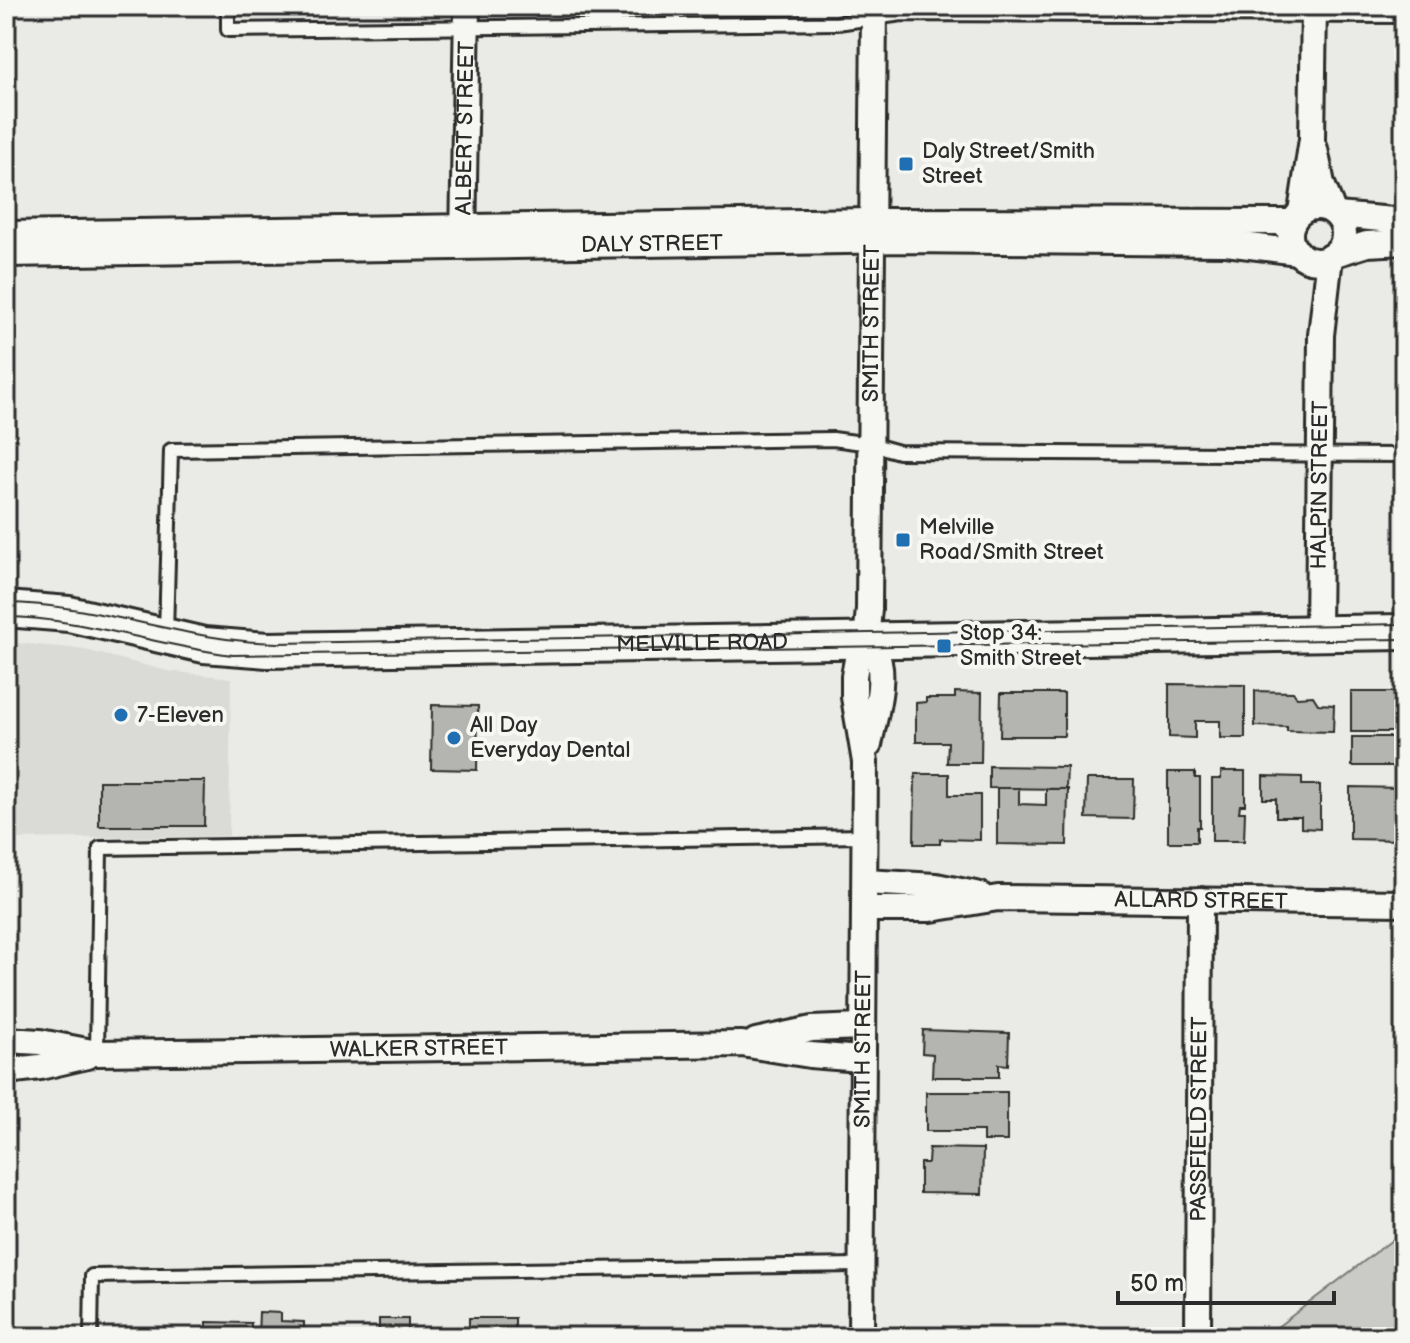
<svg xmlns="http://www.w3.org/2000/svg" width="1410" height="1343" viewBox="0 0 1410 1343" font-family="'Balsamiq Sans',sans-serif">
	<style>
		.built { fill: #dadad6 }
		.green { fill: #cacac7; stroke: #7a7a79; stroke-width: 2 }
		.building { fill: #b4b4b1; stroke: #2b2b2b; stroke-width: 2 }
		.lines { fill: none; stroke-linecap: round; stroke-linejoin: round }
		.service-casing { stroke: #2b2b2b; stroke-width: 18 }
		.minor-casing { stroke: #2b2b2b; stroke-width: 30 }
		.secondary-casing { stroke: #2b2b2b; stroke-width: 40 }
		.service { stroke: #f6f6f2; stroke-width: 12 }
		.minor { stroke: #f6f6f2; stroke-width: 24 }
		.secondary { stroke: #f6f6f2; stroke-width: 34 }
		.tram { stroke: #2b2b2b; stroke-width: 2 }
		.poi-dot { fill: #1f6fb2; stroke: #f6f6f2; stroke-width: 3 }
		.labels { text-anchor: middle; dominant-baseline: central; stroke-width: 8; stroke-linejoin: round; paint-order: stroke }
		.street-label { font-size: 22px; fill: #2b2b2b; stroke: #f6f6f2 }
		.poi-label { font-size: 22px; fill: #2b2b2b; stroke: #f6f6f2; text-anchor: start }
	</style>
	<rect width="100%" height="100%" fill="#eaeae6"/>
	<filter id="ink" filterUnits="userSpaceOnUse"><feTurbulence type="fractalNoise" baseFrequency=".0125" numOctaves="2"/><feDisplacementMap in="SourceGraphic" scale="16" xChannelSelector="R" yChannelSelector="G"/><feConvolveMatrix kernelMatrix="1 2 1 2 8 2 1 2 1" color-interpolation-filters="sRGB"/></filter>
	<g filter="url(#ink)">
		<polygon class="built" points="6,642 81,649 168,671 231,678 229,836 6,839"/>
		<polygon class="green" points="1404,1231 1404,1337 1264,1337"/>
		<g class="building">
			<polygon points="1169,684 1245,685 1245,738 1220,738 1220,721 1195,721 1195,738 1169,737"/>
			<polygon points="1255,691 1293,692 1297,697 1313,696 1318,704 1334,705 1333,732 1287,731 1287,727 1255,726"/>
			<polygon points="955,692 982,693 981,763 947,763 948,742 916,742 916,703 926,702 926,698 955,698"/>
			<rect x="1351" y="692" width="53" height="40"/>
			<polygon points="1001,693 1064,693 1064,736 1000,736"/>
			<polygon points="432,705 478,706 477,770 431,769"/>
			<rect x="1352" y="737" width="52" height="29"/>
			<polygon points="989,766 1067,767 1066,789 989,788"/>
			<polygon points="1221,771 1245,771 1245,805 1240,805 1239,812 1245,812 1244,841 1212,841 1212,779 1221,779"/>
			<polygon points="1168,772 1195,772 1195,778 1200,778 1200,827 1197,827 1197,842 1168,842"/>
			<polygon points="915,774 949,774 949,795 980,795 980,840 940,839 940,844 914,844"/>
			<polygon points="1263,776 1302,777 1302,785 1320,785 1320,829 1301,828 1301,817 1276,817 1276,799 1263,799"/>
			<polygon points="1087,779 1134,779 1133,819 1086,818"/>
			<polygon points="99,781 205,781 204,826 99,826"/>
			<polygon points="1350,787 1404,788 1404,840 1350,839"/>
			<polygon points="997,788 1019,788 1019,804 1046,805 1046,789 1068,789 1067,845 997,844"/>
			<polygon points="923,1030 1009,1033 1008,1065 999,1064 999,1077 932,1077 933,1054 922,1053"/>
			<polygon points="926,1092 1007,1092 1007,1141 983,1141 983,1131 926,1131"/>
			<polygon points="929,1148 983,1149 982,1194 920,1193 920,1163 928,1163"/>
			<polygon points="259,1312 281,1313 281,1321 304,1322 304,1337 258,1337"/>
			<rect x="469" y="1318" width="46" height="19"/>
			<rect x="379" y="1319" width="29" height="18"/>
			<polygon points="207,1322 251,1323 251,1337 207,1337"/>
			<rect x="415" y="1329" width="42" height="8"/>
		</g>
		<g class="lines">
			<defs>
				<g id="service">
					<polyline points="228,6 228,30 837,23 902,14 1404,16"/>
					<polyline points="674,24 674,6"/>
					<polyline points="166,633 171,450 833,439 870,444 899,452 1404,455"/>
					<polyline points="97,1053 100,848 865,836"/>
					<polyline points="91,1337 92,1276 860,1265"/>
				</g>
				<g id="minor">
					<polyline points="1315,149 1322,184 1333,211"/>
					<circle cx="1317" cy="234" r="27"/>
					<polyline points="1301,212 1312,139 1314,6"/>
					<polyline points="1337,215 1404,221"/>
					<polyline points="6,234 873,221 1293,222"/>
					<path id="s1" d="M463,242L467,6"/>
					<path id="s2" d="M6,254L906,240L1226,243L1298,252"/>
					<polyline points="1335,254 1367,244 1404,242"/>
					<path id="s3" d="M1318,633L1321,335L1330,257"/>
					<path d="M866,640C870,645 875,651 877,656C887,679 873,722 869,745"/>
					<polyline points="865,882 936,886 980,895"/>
					<path id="s4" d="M864,909H931L998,898L1404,903"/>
					<path id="s5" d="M6,1040L40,1042L97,1053L742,1044L810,1055L861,1059"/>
					<polyline points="756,1041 812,1029 861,1027"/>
					<polyline points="6,1071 40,1067 87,1056"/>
					<path id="s6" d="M861,1337L865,762L854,697V676L859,648L866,640L869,609L874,6"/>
					<path id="s7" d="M1198,1337L1200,900"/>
				</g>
				<g id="secondary">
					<path id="s8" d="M6,609L69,614L204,645L268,650L1404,632"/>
				</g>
			</defs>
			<use href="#service" class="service-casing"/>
			<use href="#minor" class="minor-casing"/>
			<use href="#secondary" class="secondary-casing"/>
			<use href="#service" class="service"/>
			<use href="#minor" class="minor"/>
			<use href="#secondary" class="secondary"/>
			<g class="tram">
				<path d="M6,603C100,604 182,641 277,643L1404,624"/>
				<path d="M6,617C84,618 156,646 233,655L1404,639"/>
			</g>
		</g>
	</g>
	<g class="poi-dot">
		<rect x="898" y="156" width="16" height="16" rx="4"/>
		<rect x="895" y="532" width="16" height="16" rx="4"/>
		<rect x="936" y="638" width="16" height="16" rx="4"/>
		<circle cx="121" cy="715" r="8"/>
		<circle cx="454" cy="738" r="8"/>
	</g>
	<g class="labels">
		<g class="street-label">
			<text stroke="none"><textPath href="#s1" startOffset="114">ALBERT STREET</textPath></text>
			<text stroke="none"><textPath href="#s2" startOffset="646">DALY STREET</textPath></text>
			<text stroke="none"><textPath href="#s6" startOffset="1018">SMITH STREET</textPath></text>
			<text stroke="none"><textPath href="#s3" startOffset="148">HALPIN STREET</textPath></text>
			<text stroke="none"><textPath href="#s8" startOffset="700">MELVILLE ROAD</textPath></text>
			<text stroke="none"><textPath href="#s4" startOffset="338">ALLARD STREET</textPath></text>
			<text stroke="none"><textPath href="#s5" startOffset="414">WALKER STREET</textPath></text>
			<text stroke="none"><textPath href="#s6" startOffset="288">SMITH STREET</textPath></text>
			<text stroke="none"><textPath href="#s7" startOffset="218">PASSFIELD STREET</textPath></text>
		</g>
		<g class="poi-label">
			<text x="922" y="151">Daly Street/Smith<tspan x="922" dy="25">Street</tspan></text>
			<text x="919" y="527">Melville<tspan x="919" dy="25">Road/Smith Street</tspan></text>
			<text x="960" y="633">Stop 34:<tspan x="960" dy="25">Smith Street</tspan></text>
			<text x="137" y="715">7-Eleven</text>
			<text x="470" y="725">All Day<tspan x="470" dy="25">Everyday Dental</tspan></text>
		</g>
	</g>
	<rect width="1410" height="1343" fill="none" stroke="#f6f6f2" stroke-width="32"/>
	<rect x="16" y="16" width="1378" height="1311" fill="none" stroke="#2b2b2b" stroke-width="3" filter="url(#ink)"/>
	<path d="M1118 1291v12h216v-12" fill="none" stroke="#2b2b2b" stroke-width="4"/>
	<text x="1130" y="1291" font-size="24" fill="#2b2b2b" stroke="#f6f6f2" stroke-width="6" paint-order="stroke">50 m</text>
</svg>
